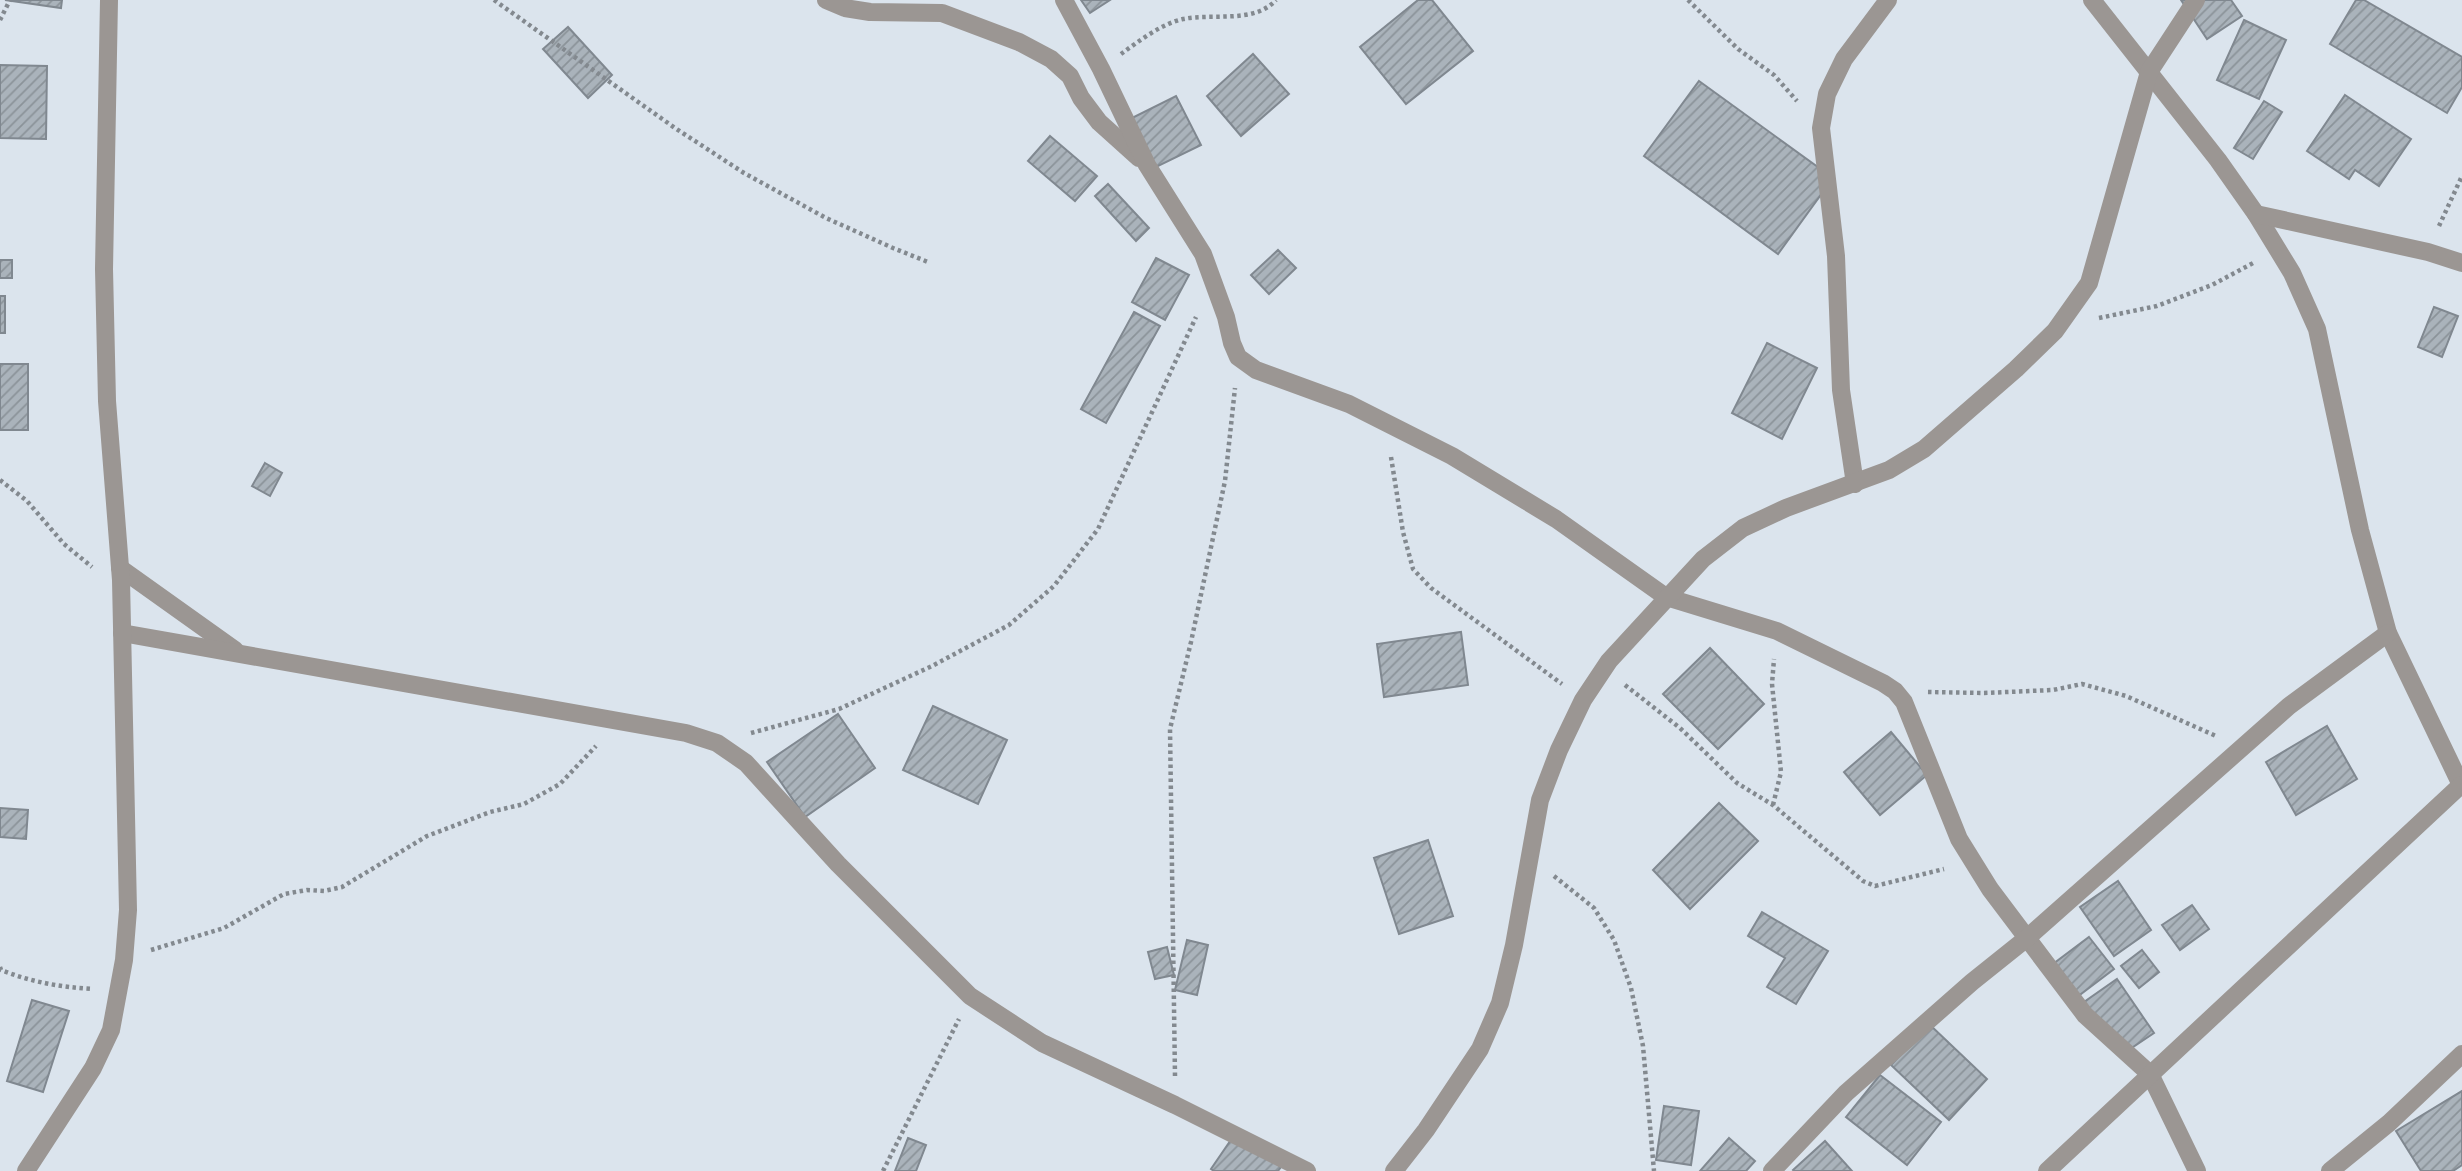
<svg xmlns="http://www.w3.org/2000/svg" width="2462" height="1171" viewBox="0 0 2462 1171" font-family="'Source Sans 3',sans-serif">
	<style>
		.building { fill: url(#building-hatch); stroke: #808890; stroke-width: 2 }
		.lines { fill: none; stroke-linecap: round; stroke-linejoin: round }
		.path { stroke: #83898f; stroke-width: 4.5; stroke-dasharray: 3.5 3.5; stroke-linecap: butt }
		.minor { stroke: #9b9693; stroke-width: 18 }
	</style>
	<defs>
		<pattern id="building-hatch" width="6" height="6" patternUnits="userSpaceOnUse" patternTransform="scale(1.75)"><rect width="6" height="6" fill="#aab3bb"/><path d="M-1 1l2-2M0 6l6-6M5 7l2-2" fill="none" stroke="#8b9399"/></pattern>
	</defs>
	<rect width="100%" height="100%" fill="#dbe4ed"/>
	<g class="building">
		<polygon points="5,0 62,0 61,8"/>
		<polygon points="1081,0 1110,0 1090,13"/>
		<polygon points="1418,0 1432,0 1473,51 1406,104 1360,47"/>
		<polygon points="2181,0 2231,0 2242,16 2207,39"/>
		<polygon points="2356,0 2364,0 2462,57 2462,87 2447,113 2330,44"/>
		<polygon points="2244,20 2286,40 2259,99 2217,80"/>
		<polygon points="568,27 612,75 588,98 543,49"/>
		<polygon points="1253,54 1289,94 1241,136 1207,96"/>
		<polygon points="0,65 47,66 46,139 0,138"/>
		<polygon points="1699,81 1833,178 1778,254 1644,156"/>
		<polygon points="2345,95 2411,139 2379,186 2355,170 2349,179 2307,151"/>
		<polygon points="1176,96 1201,145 1154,168 1130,119"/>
		<polygon points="2264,101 2282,112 2253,159 2234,148"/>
		<polygon points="1050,136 1097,176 1075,201 1028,161"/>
		<polygon points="1108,184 1149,228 1136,241 1095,196"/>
		<polygon points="1278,250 1296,268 1269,294 1251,275"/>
		<polygon points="1156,258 1189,275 1165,320 1132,302"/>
		<rect x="0" y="260" width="12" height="18"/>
		<rect x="0" y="296" width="5" height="37"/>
		<polygon points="2434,307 2458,316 2442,357 2418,347"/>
		<polygon points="1134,312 1160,326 1106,423 1081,409"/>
		<polygon points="1767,343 1817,368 1782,439 1732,413"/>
		<rect x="0" y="364" width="28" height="66"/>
		<polygon points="265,463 282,473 270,496 252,486"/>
		<polygon points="1461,632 1468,685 1384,697 1377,644"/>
		<polygon points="1710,648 1764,704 1718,749 1663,694"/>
		<polygon points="933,706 1007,740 978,804 903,770"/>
		<polygon points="838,714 875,768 805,817 767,762"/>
		<polygon points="2327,726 2357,779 2296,815 2266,762"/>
		<polygon points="1891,732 1927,775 1880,815 1844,772"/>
		<polygon points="1719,803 1758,841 1690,909 1653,870"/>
		<polygon points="0,808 28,810 26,839 0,837"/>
		<polygon points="1428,840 1453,916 1399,934 1374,858"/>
		<polygon points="2118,881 2151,930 2114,956 2080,907"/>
		<polygon points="2192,905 2209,929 2180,950 2162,925"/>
		<polygon points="1762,912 1828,951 1796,1004 1767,987 1785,958 1748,936"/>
		<polygon points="2089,937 2114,969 2073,1000 2049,967"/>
		<polygon points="1187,940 1208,945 1197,995 1175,990"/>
		<polygon points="1167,947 1174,975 1155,979 1148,952"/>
		<polygon points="2142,950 2159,972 2139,988 2121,966"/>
		<polygon points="2117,979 2154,1033 2121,1055 2084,1002"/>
		<polygon points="32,1000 69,1011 43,1092 7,1081"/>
		<polygon points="1929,1024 1987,1079 1949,1120 1891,1065"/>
		<polygon points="1880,1075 1941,1122 1907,1165 1846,1117"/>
		<polygon points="2462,1091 2462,1165 2453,1171 2421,1171 2396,1131"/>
		<polygon points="1664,1106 1699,1111 1691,1165 1656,1160"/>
		<polygon points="1235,1134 1281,1167 1278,1171 1214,1171 1211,1169"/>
		<polygon points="908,1138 926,1145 916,1171 895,1171"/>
		<polygon points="1729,1138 1755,1161 1746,1171 1700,1171"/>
		<polygon points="1825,1141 1852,1171 1794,1171 1793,1170"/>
	</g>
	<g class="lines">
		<g class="path">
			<polyline points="494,0 675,128 744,173 826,218 893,248 928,262"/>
			<polyline points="1688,0 1738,49 1774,75 1797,101"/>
			<polyline points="0,20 10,0"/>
			<path d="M1121,54C1139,41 1161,24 1183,19C1213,13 1254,24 1276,0"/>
			<polyline points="2439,226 2462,176"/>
			<polyline points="2099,318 2157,306 2212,285 2255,262"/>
			<polyline points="1391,457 1403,532 1413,569 1431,588 1562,684"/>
			<polyline points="0,480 27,501 64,544 92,567"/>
			<polyline points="1625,685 1680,728 1737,783 1773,805 1863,881 1875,886 1944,869"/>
			<polyline points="1928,692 1984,693 2053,690 2082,684 2126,696 2216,736"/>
			<polyline points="751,733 839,709 932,666 1009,625 1054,586 1098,529 1196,317"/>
			<polyline points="1773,805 1781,772 1772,684 1774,659"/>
			<polyline points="1554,876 1594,908 1614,940 1631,988 1643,1046 1654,1171"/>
			<polyline points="151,950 224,928 284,894 307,890 324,891 342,887 427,836 490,812 524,804 560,784 596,746"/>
			<path d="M0,967L1,970C31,982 60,987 92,989"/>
			<polyline points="1175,1076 1170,729 1191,642 1225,481 1235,388"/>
			<polyline points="883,1171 959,1019"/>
		</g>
		<g class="minor">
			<polyline points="826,0 845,8 870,12 942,13 1019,42 1051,59 1070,76 1081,98 1099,122 1139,158"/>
			<polyline points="1064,0 1101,69 1147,165 1203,254 1226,317 1232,343 1238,357 1256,370 1349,404 1452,456 1556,519 1666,597 1777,631 1883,683 1895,691 1904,702 1959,839 1990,889 2085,1015 2150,1074 2197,1171"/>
			<polyline points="2092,0 2218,160 2256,214 2292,273 2317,329 2360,530 2388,633 2462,787"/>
			<polyline points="2256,214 2428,252 2462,263"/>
			<polyline points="1855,484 1841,390 1836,256 1821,128 1827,94 1844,59 1888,0"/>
			<polyline points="120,568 235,650"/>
			<polyline points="122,633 686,733 717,743 746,763 838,864 970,996 1042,1043 1175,1105 1307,1171"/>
			<polyline points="26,1171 93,1068 111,1030 124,960 128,910 121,580 107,401 104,269 109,0"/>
			<polyline points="1394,1171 1426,1130 1480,1049 1500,1003 1514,945 1540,800 1559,750 1583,700 1609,661 1703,559 1743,528 1786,508 1889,470 1924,449 2016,369 2055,331 2089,283 2149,72 2196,0"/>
			<polyline points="1772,1171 1846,1093 1972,982 2027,938 2289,706 2388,633"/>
			<polyline points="2047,1171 2461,785"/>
			<polyline points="2330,1171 2389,1123 2462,1054"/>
		</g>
	</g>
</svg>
